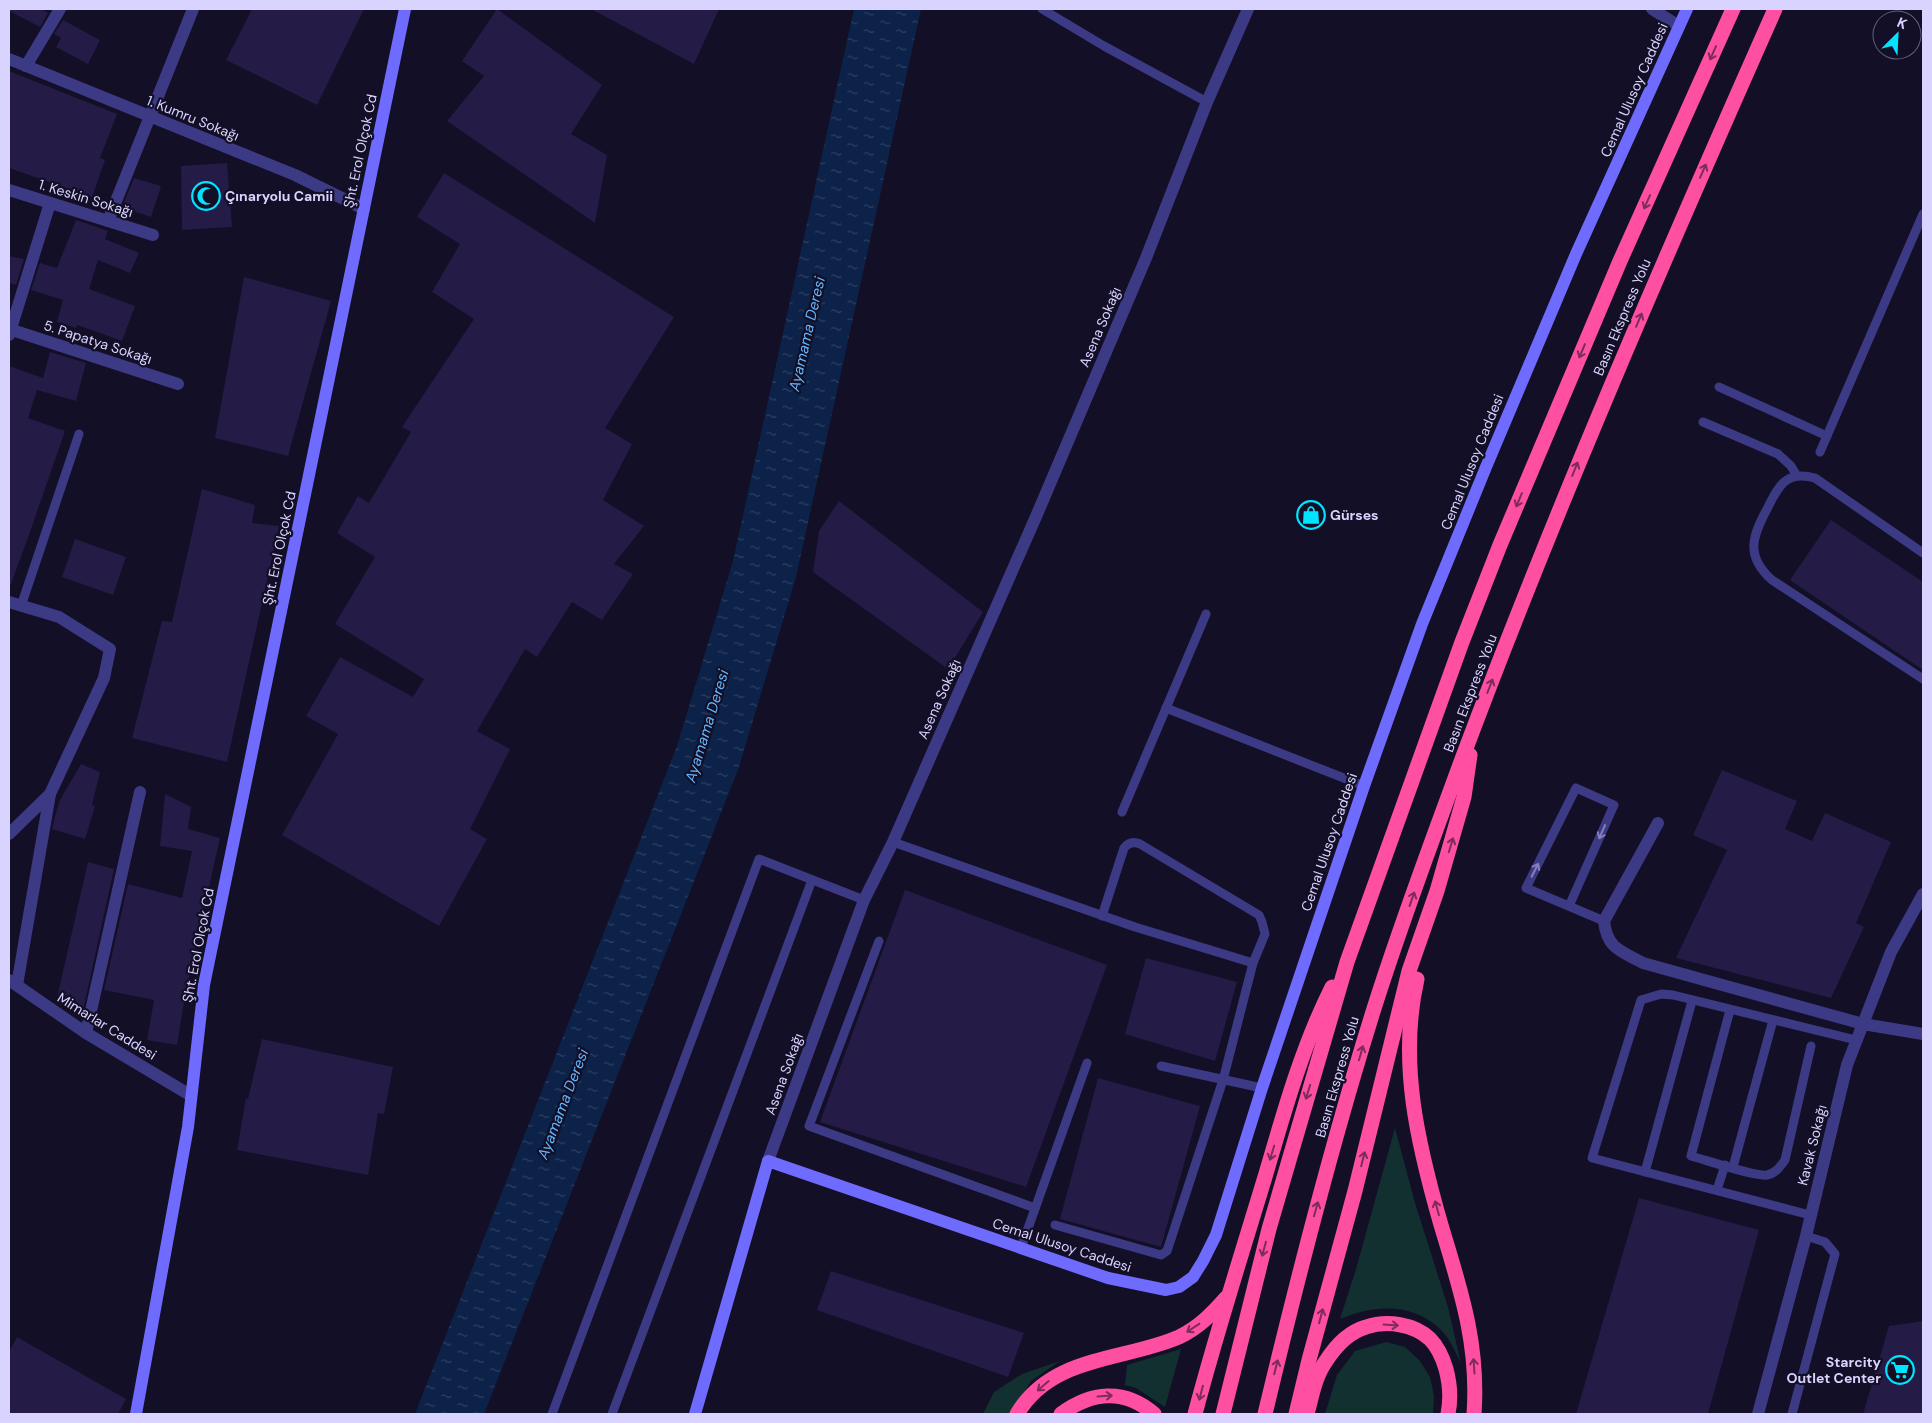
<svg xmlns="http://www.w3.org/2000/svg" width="1932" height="1423" viewBox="0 0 1932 1423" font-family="'DM Sans',sans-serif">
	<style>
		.green { fill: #12302f }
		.water { fill: url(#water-ripples) }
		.building { fill: #241b47 }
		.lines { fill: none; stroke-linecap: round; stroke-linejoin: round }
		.lane { stroke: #3d3a85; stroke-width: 9 }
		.street { stroke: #3d3a85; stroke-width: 12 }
		.secondary { stroke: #6f6bff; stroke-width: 12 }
		.highway { stroke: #ff4fa3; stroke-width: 15 }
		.oneway { stroke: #7d2c5e }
		.oneway2 { stroke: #837fbc }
		.labels { text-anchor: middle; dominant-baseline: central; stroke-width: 4.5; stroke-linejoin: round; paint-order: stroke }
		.street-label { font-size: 14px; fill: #d9d4ff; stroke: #130f26 }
		.poi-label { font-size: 14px; font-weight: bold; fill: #d9d4ff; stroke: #130f26; text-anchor: start }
		.water-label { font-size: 15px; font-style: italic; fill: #62b6ff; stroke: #130f26 }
	</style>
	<defs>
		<pattern id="water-ripples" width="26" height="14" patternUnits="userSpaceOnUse" patternTransform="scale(1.25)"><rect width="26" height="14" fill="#0c2248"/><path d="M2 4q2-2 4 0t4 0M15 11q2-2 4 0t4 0" fill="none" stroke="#2f4163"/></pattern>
	</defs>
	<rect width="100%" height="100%" fill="#130f26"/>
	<g class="green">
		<path d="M1395,1128L1415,1203L1448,1307L1461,1364C1456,1353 1450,1339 1441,1330C1412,1302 1375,1305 1340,1319L1356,1269Z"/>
		<polygon points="1386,1342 1405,1347 1420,1361 1430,1377 1434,1396 1433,1414 1325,1414 1337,1375 1355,1351"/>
		<polygon points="1181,1349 1165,1407 1136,1388 1125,1385 1127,1365"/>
		<polygon points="1060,1361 1031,1381 1012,1414 983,1414 994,1392 1022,1374"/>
	</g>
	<polygon class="water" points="854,9 921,9 796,577 739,767 484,1414 415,1414 677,746 733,561"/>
	<g class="building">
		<polygon points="9,9 40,9 48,13 40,27 9,11"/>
		<polygon points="252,9 364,9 317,105 226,60"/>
		<polygon points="497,9 602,85 571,134 607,155 595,223 447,121 484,76 462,61"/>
		<polygon points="591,9 719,9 694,64"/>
		<polygon points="63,20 100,40 88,64 56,47 61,38 54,34"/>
		<polygon points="9,71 117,114 100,158 105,160 92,197 9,168"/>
		<polygon points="227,163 232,227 182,230 181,166"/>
		<polygon points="444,173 674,317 605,428 632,444 603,500 644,526 614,564 633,574 602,620 572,602 537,657 525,649 477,731 510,749 470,829 487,839 439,926 282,835 338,734 306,716 340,657 413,697 424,679 335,624 375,557 337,533 358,496 369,503 411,432 402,427 474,319 432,292 460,244 417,217"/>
		<polygon points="134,178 161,186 151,217 122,207"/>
		<polygon points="76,220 108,231 105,239 139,253 130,273 98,260 89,289 135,306 122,341 77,325 76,328 57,322 63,300 31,290 40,263 57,268"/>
		<polygon points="9,256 24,259 16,285 9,283"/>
		<polygon points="244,277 331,301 288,456 215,438"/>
		<polygon points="50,352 86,363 76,401 37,390 28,418 65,431 30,532 11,584 9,584 9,366 43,378"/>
		<polygon points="202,489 255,505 252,523 279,526 227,762 132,738 162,621 172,622"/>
		<polygon points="839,501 983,612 948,669 813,572 819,531"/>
		<polygon points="1831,520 1923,582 1923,670 1790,580"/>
		<polygon points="75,539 126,557 113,595 62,577"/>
		<polygon points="81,764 100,772 92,805 95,806 85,839 52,829 55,816 60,800"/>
		<polygon points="1722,770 1797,801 1785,829 1812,841 1825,813 1891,842 1856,923 1864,927 1831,998 1676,958 1727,850 1693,835"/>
		<polygon points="165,794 191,807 188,829 220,838 186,990 177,1045 147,1040 154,1000 104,990 128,884 182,898 192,851 160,846"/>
		<polygon points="88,862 114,869 82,1015 56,1002"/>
		<polygon points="905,890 1107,965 1026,1187 820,1122"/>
		<polygon points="1146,958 1237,982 1215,1061 1125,1034"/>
		<polygon points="262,1039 393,1067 384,1114 378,1113 368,1175 237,1150 246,1098 248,1099"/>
		<polygon points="1098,1078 1200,1106 1161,1247 1060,1219"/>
		<polygon points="1639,1198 1759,1230 1708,1414 1576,1414"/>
		<polygon points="831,1271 1024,1333 1008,1377 817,1310"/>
		<polygon points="1923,1321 1923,1414 1863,1414 1889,1326"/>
		<polygon points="17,1337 126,1399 118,1414 9,1414 9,1352"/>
	</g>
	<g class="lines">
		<g class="lane">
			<polyline points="1042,9 1104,46 1207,102"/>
			<polyline points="1719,387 1827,436"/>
			<polyline points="1703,422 1778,454 1791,466 1797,476"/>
			<polyline points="1820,452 1923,214"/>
			<path d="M1923,553L1815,478C1787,470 1779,485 1768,507C1753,535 1744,555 1772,580L1923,679"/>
			<polyline points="21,606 79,434"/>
			<polyline points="1166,708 1364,786"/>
			<polyline points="1122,812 1206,614"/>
			<polyline points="893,842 1135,927 1253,963"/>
			<polyline points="1569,906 1614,805 1576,788 1526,888 1604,921"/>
			<polyline points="879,941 809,1126 1035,1208"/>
			<path d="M1730,1010L1691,1156C1706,1160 1756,1177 1767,1175C1776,1173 1780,1167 1785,1160L1811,1046"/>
			<polyline points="1161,1066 1262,1088"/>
			<polyline points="1733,1167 1773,1020"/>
			<polyline points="1645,1172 1692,1001"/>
			<polyline points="1717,1190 1725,1165"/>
			<polyline points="1810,1215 1592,1158 1641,1000 1661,994 1673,995 1856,1040"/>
			<path d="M1055,1225L1161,1255L1167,1251L1223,1080L1253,963L1265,934L1262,922L1259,915L1140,844C1133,841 1128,843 1124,848L1102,916"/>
			<polyline points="1021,1248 1087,1063"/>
			<polyline points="552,1414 759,859 864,900"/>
			<polyline points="612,1414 812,880"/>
			<polyline points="1792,1414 1835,1254 1825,1242 1806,1236"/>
		</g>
		<g class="street">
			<polyline points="1652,9 1679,26"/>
			<polyline points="9,59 295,175 364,209"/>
			<polyline points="26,66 60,9"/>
			<polyline points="9,190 153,235"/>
			<polyline points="108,221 193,9"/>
			<polyline points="9,329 178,384"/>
			<polyline points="9,335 50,203"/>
			<polyline points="9,602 59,617 110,649 104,678 50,794 9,834"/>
			<path d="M1658,823L1604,921C1607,949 1621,951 1643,963L1863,1024L1923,1034"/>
			<polyline points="9,980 86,1033 190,1095"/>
			<polyline points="17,985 50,794"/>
			<polyline points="86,1033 140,792"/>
			<polyline points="768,1161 864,900 893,842 1038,512 1146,258 1207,102 1248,9"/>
			<polyline points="1758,1414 1806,1236 1847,1065 1891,952 1923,894"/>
		</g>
		<g class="secondary">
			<polyline points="136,1414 188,1127 204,985 405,9"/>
			<polyline points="695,1414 768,1161 1108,1278 1166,1290 1179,1287 1193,1277 1203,1261 1216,1235 1262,1088 1364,786 1422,624 1486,467 1576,254 1687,9"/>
		</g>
		<g class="highway">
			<path d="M1417,979C1398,1062 1418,1145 1441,1225C1461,1291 1479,1345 1474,1414"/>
			<path d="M1017,1414C1052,1355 1124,1361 1179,1337C1198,1328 1212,1314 1226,1298"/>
			<path d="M1061,1414C1091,1392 1124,1388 1154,1414"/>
			<path d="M1195,1414C1216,1334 1241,1256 1265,1177C1284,1112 1302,1047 1332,987"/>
			<polyline points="1223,1414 1269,1229 1347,962 1462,642 1500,545 1620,261 1733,9"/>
			<path d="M1265,1414C1297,1280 1331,1146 1372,1015C1399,928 1431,844 1462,759C1557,505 1665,257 1775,9"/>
			<polyline points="1296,1414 1309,1360 1355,1191 1409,971 1437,891 1464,797 1470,755"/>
			<path d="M1307,1414C1312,1396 1315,1376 1326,1361C1335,1347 1349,1332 1366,1327C1387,1320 1414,1324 1430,1339C1438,1347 1443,1359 1446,1369C1450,1384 1451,1399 1448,1414"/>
		</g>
	</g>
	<defs><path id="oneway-shaft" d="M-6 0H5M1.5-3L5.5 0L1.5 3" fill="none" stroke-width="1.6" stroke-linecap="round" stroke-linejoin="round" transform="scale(1.25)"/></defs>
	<g class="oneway">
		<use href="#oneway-shaft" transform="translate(1713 53) rotate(114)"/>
		<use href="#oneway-shaft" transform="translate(1703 171) rotate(-66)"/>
		<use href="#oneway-shaft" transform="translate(1647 202) rotate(114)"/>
		<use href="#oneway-shaft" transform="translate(1639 320) rotate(-67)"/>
		<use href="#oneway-shaft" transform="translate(1582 351) rotate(113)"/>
		<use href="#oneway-shaft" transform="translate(1575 469) rotate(-68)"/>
		<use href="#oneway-shaft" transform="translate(1519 500) rotate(113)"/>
		<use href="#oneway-shaft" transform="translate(1490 686) rotate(-69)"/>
		<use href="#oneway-shaft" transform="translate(1451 845) rotate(-73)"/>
		<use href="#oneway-shaft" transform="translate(1412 899) rotate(-71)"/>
		<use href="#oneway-shaft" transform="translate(1361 1053) rotate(-74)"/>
		<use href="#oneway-shaft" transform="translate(1308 1092) rotate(107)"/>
		<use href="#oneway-shaft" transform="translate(1272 1153) rotate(107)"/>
		<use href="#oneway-shaft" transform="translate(1363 1159) rotate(-76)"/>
		<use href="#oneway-shaft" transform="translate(1437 1208) rotate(-105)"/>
		<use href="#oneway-shaft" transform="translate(1316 1209) rotate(-74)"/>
		<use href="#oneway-shaft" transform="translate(1264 1249) rotate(105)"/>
		<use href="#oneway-shaft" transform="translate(1321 1316) rotate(-75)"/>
		<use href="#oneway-shaft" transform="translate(1391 1325) rotate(4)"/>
		<use href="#oneway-shaft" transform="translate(1193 1328) rotate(147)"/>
		<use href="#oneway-shaft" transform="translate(1474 1366) rotate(-94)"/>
		<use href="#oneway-shaft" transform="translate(1276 1367) rotate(-76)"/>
		<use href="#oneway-shaft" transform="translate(1043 1386) rotate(139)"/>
		<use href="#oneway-shaft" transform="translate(1201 1393) rotate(105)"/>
		<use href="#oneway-shaft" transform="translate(1105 1396) rotate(-4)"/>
	</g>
	<g class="oneway2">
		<use href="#oneway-shaft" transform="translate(1602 832) rotate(114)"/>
		<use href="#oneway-shaft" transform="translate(1535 870) rotate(-63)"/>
	</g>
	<defs>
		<symbol id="mosque-ring" viewBox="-11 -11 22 22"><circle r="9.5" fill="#130f26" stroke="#00e5ff" stroke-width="1.5"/><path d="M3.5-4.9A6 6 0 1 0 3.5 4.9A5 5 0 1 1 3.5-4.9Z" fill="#00e5ff"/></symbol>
		<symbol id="shop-ring" viewBox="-11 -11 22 22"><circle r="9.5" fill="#130f26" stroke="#00e5ff" stroke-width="1.5"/><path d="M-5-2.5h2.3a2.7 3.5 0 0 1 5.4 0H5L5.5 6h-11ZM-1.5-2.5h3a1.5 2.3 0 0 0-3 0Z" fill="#00e5ff"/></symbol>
		<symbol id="supermarket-ring" viewBox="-11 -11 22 22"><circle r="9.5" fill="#130f26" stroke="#00e5ff" stroke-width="1.5"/><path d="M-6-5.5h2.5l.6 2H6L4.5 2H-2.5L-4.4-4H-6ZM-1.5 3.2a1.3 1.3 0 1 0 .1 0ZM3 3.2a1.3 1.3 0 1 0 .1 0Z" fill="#00e5ff"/></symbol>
	</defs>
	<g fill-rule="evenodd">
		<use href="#mosque-ring" x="190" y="180" width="32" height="32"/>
		<use href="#shop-ring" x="1295" y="499" width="32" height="32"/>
		<use href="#supermarket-ring" x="1884" y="1354" width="32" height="32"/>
	</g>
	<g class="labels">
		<g class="street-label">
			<text transform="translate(1634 90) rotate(-66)">Cemal Ulusoy Caddesi</text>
			<text transform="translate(193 118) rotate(22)">1. Kumru Sokağı</text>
			<text transform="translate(360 151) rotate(-78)">Şht. Erol Olçok Cd</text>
			<text transform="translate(86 198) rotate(17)">1. Keskin Sokağı</text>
			<text transform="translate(1622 317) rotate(-67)">Basın Ekspress Yolu</text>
			<text transform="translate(1100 327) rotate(-67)">Asena Sokağı</text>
			<text transform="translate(98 342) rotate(18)">5. Papatya Sokağı</text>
			<text transform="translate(1472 462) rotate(-68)">Cemal Ulusoy Caddesi</text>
			<text transform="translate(279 548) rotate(-78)">Şht. Erol Olçok Cd</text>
			<text transform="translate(1470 693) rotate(-69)">Basın Ekspress Yolu</text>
			<text transform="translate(939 699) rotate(-66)">Asena Sokağı</text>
			<text transform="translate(1329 842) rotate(-71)">Cemal Ulusoy Caddesi</text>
			<text transform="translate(198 945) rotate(-79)">Şht. Erol Olçok Cd</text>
			<text transform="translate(107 1026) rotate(32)">Mimarlar Caddesi</text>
			<text transform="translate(784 1074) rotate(-70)">Asena Sokağı</text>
			<text transform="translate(1337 1077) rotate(-74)">Basın Ekspress Yolu</text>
			<text transform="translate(1812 1145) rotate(-76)">Kavak Sokağı</text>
			<text transform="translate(1062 1245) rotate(18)">Cemal Ulusoy Caddesi</text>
		</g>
		<g class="poi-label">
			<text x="225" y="196">Çınaryolu Camii</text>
			<text x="1330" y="515">Gürses</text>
			<text x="1881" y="1362" text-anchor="end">Starcity<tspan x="1881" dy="16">Outlet Center</tspan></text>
		</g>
		<g class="water-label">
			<text transform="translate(807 334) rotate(-77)">Ayamama Deresi</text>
			<text transform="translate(707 726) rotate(-73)">Ayamama Deresi</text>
			<text transform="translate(563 1104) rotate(-69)">Ayamama Deresi</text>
		</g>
	</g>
	<rect width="1932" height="1423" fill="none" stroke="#d9d4ff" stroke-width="20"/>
	<g transform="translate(1897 35) rotate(24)"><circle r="24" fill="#130f26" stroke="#625e7d"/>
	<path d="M0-4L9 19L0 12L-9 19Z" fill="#00e5ff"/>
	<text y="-8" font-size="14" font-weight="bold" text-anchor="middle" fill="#d9d4ff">K</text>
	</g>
</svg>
